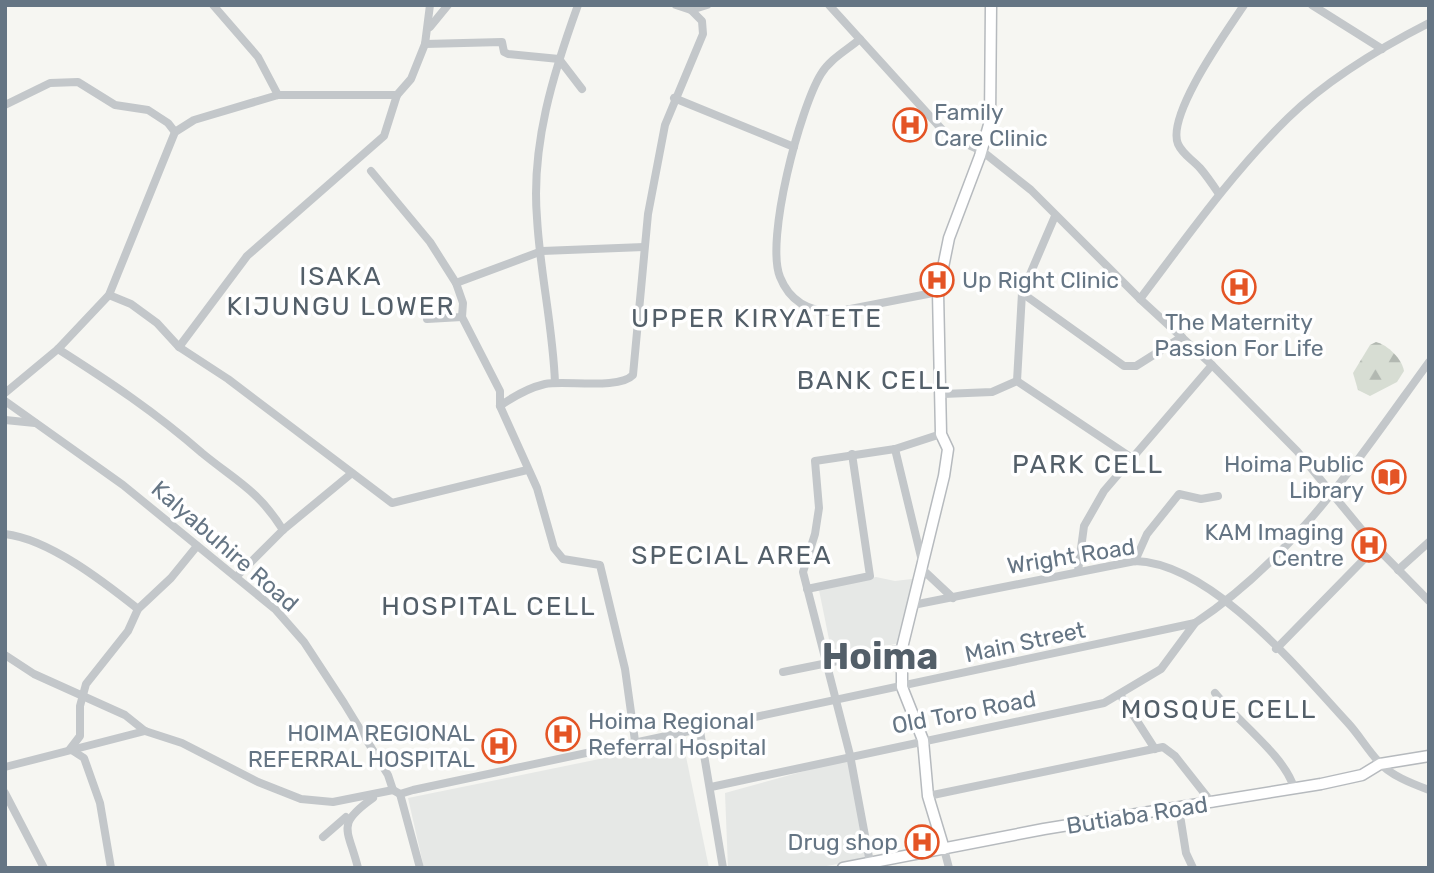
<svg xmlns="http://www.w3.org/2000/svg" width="1434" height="873" viewBox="0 0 1434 873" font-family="Rubik,sans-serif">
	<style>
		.built { fill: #e6e8e6 }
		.forest { fill: url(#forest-firs) }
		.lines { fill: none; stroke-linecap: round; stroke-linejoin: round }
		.major-casing { stroke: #b6babe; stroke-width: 13 }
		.minor { stroke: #c3c7ca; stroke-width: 8 }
		.major { stroke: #fff; stroke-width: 10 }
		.labels { text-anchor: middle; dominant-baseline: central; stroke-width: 7; stroke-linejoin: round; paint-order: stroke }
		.poi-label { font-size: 23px; fill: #657584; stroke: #fff; text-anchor: end }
		.street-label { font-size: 23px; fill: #657584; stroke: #fff }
		.quarter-label { font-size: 26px; letter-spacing: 2px; fill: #535f69; stroke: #fff }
		.town-label { font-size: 37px; font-weight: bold; fill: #535f69; stroke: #fff }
	</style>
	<defs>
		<pattern id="forest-firs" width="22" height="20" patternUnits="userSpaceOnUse" patternTransform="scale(1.75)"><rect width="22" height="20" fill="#d7ddd3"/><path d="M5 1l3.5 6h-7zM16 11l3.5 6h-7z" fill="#b2b8b1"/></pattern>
	</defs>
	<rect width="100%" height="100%" fill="#f6f6f2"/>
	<g class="built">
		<polygon points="876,577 895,581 920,578 903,642 833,659 819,590"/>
		<polygon points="683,742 709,868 424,868 408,798"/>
		<polygon points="848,759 867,859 815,868 728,868 725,793"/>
	</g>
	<path class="forest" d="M1376,342C1388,345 1402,359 1404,371L1397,382L1370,396L1358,390L1353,373L1370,345Z"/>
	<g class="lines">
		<defs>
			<g id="major">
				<polyline points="944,849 928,796 923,740 902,687 902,648 944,476 948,449 941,434 938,292 949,238 980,156 990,121 991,5"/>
				<polyline points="843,868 1044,829 1321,784 1362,775 1380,764 1429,756"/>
			</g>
		</defs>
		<use href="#major" class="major-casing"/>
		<g class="minor">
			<polyline points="213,5 258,57 278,95"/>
			<polyline points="676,5 691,10 707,5"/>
			<polyline points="829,5 947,135 982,151 1031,190 1140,299 1212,365 1297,451 1376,547 1429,601"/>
			<polyline points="1312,5 1382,49"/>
			<polyline points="430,27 448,5"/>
			<path d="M860,39C847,50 830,59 821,74C800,108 765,240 780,277C790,302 810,312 835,312L938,292"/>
			<polyline points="425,44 502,42 504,52 508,54 559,59 582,89"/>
			<polyline points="674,98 794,147"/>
			<polyline points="5,105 50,83 78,82 115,105 148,110 168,123 175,132"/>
			<polyline points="371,171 430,242 456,283 463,303 462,317 500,391 500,406 537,488 554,548 563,559 600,565 625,669 635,741"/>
			<path d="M1219,194C1213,185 1207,176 1200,168C1192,159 1183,155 1178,144C1166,115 1227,31 1244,5"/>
			<polyline points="456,283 542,251 644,247"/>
			<polyline points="1022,293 1124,366 1136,366 1182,337"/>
			<polyline points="109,295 131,304 157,323 179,347 228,379 392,503 527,470"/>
			<path d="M1140,299C1187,237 1232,173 1288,118C1327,80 1380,48 1429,23"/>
			<polyline points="427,319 462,317"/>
			<polyline points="179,347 247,256 384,136 397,95 411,79 425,44 430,5"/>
			<path d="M58,349C110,382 155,412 202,453C236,481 258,490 283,530"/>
			<polyline points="1017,381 1132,458"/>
			<path d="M555,383C553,327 540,273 537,218C531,145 553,74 578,5"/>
			<polyline points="5,393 58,349 109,295 175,132 194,120 278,95 397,95"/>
			<polyline points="943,394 992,392 1017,381 1022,293 1055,216"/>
			<polyline points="5,401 123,485 276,610 304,642 344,703 388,775 393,790 400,794"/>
			<path d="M500,406C514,396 528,388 545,384C565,380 619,390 633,375L648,214L665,125L703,34L702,21L691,10"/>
			<polyline points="5,420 35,423"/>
			<polyline points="895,449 922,561"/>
			<path d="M5,534C49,539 104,582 138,609"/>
			<polyline points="1135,561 1147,534 1179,494 1201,499 1218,496"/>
			<polyline points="922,569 953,598"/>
			<polyline points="1398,570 1429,542"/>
			<polyline points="1078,571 1084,526 1104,491 1212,365"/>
			<polyline points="236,577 283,530 352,473"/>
			<polyline points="807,589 870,576 852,454"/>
			<path d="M913,605L1135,561C1212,563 1299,670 1348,723C1359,735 1367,749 1378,761C1389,775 1413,784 1429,790"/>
			<polyline points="1276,649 1376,547"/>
			<polyline points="5,655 34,674 125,715 145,731 182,743 258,782 301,799 333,802 393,790"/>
			<polyline points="783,672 902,648"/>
			<path d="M1215,693C1237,721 1285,756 1294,788"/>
			<polyline points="1121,696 1155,749"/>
			<polyline points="700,731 723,868"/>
			<polyline points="5,767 145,731"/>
			<polyline points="711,787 1104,703 1161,669 1195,623"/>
			<polyline points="5,793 44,868"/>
			<polyline points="928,796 1163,747 1175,756 1212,803"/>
			<polyline points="1179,809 1186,853 1193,868"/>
			<polyline points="323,837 346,817"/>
			<polyline points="944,849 949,868"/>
			<polyline points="111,868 100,803 84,758 70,749 80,736 80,706 86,684 128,631 138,609 171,578 197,546"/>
			<path d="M358,868C348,828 335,825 373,798"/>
			<path d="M420,868L400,794L413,790L1195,623C1295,557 1359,458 1429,362"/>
			<polyline points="871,868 850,755 803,572 815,534 819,508 815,461 895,449 941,434"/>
		</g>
		<use href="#major" class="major"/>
	</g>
	<defs>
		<symbol id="hospital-ring" viewBox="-11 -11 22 22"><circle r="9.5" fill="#fff" stroke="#e45425" stroke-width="1.5"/><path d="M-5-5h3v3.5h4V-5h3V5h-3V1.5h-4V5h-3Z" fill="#e45425"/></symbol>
		<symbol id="library-ring" viewBox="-11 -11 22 22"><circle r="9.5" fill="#fff" stroke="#e45425" stroke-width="1.5"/><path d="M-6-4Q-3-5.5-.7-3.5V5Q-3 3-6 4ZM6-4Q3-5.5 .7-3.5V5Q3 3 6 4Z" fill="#e45425"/></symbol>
	</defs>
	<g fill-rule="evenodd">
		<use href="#hospital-ring" x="891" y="106" width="38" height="38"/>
		<use href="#hospital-ring" x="918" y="261" width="38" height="38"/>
		<use href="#hospital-ring" x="1220" y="268" width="38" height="38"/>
		<use href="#library-ring" x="1370" y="458" width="38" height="38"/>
		<use href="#hospital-ring" x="1350" y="526" width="38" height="38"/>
		<use href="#hospital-ring" x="544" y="715" width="38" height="38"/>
		<use href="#hospital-ring" x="480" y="727" width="38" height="38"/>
		<use href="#hospital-ring" x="903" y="823" width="38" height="38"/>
	</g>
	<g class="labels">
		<g class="poi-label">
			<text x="934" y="112" text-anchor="start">Family<tspan x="934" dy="26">Care Clinic</tspan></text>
			<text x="962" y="280" text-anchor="start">Up Right Clinic</text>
			<text x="1239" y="322" text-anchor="middle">The Maternity<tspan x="1239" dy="26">Passion For Life</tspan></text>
			<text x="1364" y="464">Hoima Public<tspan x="1364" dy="26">Library</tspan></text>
			<text x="1344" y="532">KAM Imaging<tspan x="1344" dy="26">Centre</tspan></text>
			<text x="588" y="721" text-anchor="start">Hoima Regional<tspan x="588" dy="26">Referral Hospital</tspan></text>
			<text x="475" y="733">HOIMA REGIONAL<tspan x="475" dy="26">REFERRAL HOSPITAL</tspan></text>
			<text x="898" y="842">Drug shop</text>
		</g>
		<g class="street-label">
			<text transform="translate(225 546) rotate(41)">Kalyabuhire Road</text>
			<text transform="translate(1071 556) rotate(-9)">Wright Road</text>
			<text transform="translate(1025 642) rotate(-12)">Main Street</text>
			<text transform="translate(964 712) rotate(-11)">Old Toro Road</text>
			<text transform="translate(1137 815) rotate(-9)">Butiaba Road</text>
		</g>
		<g class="quarter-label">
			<text x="341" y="276">ISAKA<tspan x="341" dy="30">KIJUNGU LOWER</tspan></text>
			<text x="757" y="318">UPPER KIRYATETE</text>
			<text x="874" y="380">BANK CELL</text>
			<text x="1088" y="464">PARK CELL</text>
			<text x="732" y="555">SPECIAL AREA</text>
			<text x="489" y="606">HOSPITAL CELL</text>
			<text x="1219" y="709">MOSQUE CELL</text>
		</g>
		<g class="town-label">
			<text x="880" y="656">Hoima</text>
		</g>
	</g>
	<rect width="1434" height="873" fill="none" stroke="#657584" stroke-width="14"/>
</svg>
